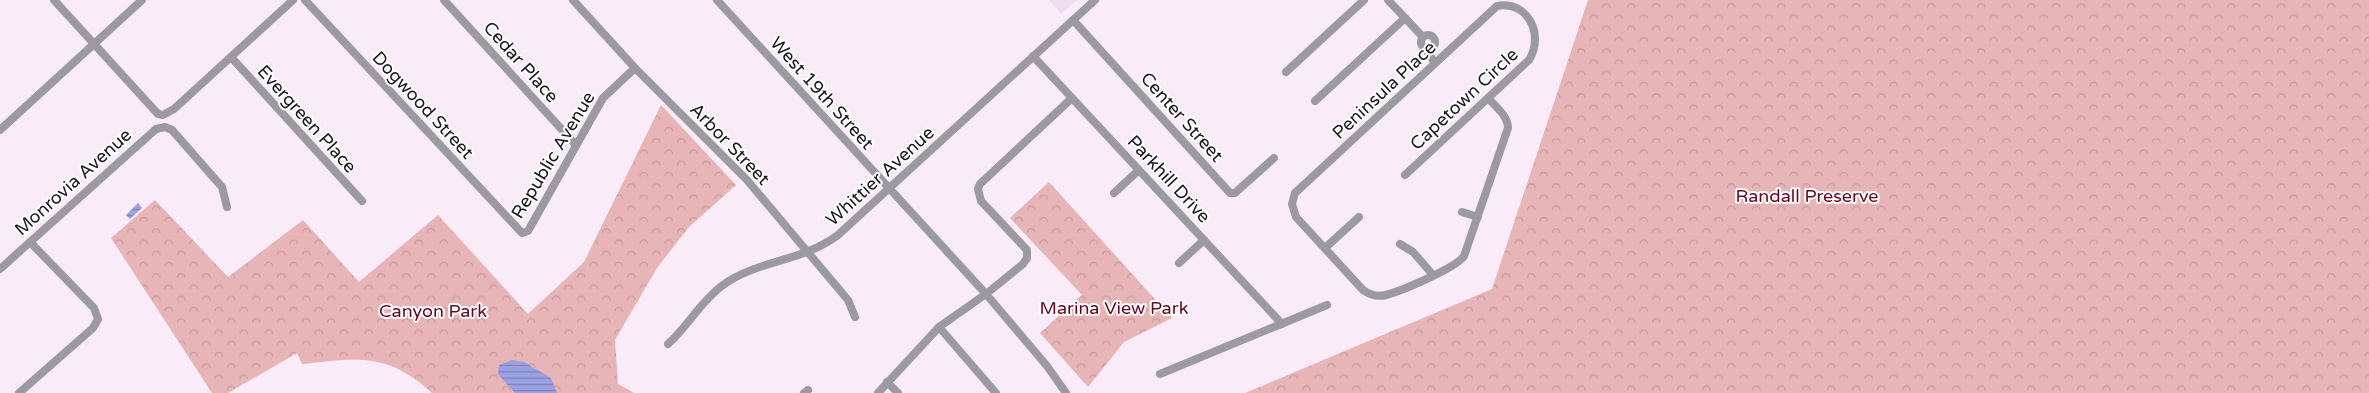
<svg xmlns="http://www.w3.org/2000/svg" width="2369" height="393" viewBox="0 0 2369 393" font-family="'Varela Round',sans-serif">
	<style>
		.built { fill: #f1ddf0 }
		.park { fill: url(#park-crowns) }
		.water { fill: url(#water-rules) }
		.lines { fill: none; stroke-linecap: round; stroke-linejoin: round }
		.minor { stroke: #9c99a0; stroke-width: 8 }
		.labels { text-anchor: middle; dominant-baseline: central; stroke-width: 4; stroke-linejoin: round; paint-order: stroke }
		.street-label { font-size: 18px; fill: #1b161b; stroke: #fff }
		.park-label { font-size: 18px; fill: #670620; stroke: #fff }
	</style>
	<defs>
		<pattern id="park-crowns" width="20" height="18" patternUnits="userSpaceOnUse" patternTransform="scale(1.25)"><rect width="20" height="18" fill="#e7b5b7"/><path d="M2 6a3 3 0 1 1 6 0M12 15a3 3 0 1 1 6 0" fill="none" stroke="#c69b9d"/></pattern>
		<pattern id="water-rules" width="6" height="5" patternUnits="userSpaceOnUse" patternTransform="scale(1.25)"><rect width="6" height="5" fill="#9ba1e4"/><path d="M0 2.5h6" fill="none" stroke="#7e82b8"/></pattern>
	</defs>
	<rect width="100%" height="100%" fill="#f9ebf8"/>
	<polygon class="built" points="1049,0 1077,0 1061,14"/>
	<g class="park">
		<polygon points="1588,0 2369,0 2369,393 1245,393 1492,289"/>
		<path d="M661,105L736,185L689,227L657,268L615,340L618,384L634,393H432C388,352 357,358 302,364L297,353L228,393H212L111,238L155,200L228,277L303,220L359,282L438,215L528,314L584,262Z"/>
		<polygon points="1049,182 1172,318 1124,342 1088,387 1040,333 1082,295 1010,218"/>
	</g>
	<g class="water">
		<polygon points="138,203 142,208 130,219 126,215"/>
		<polygon points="512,360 524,362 551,378 557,393 515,393 498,374 499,365"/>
	</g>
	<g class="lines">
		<g class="minor">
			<polyline points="54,0 158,114 163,115 174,109 293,0"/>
			<polyline points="305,0 522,233 528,231 603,98 635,68"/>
			<polyline points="444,0 575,144"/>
			<polyline points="573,0 635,68 747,180 848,300 855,317"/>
			<polyline points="717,0 986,294 1047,366 1066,393"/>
			<polyline points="1388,0 1423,37"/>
			<polyline points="1073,20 1230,193 1235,193 1274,158"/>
			<circle cx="1428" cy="42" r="7"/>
			<polyline points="1425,48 1435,63"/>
			<polyline points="1033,56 1282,324"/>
			<polyline points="231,57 362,201"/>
			<polyline points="1286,72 1364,0"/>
			<polyline points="1315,101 1405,18"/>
			<polyline points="0,130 142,0"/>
			<path d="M1405,175L1529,60C1545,34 1527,0 1497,6L1295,193L1292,204L1296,217L1363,290C1370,295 1378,297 1386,295C1401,291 1456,268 1464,256L1508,128C1508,116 1496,107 1488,98"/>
			<polyline points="1114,193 1139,170"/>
			<polyline points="1462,212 1478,217"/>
			<polyline points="1400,244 1413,252 1433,275"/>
			<polyline points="1325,248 1359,217"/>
			<polyline points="1179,263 1204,240"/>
			<polyline points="0,269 156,129 165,127 172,130 222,187 227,207"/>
			<polyline points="939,327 996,393"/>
			<path d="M668,344C688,326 701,301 723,285C757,260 802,262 838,235L1095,0"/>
			<polyline points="1160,374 1327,305"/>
			<polyline points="887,382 898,393"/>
			<polyline points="19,393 93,328 98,319 94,308 30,242"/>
			<polyline points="804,393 808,390"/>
			<polyline points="878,393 939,327 986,294 1023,264 1027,258 1027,250 981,201 978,189 980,184 1072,98"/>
		</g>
	</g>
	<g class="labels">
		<g class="street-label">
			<text transform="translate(521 62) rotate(48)">Cedar Place</text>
			<text transform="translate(1384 90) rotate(-43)">Peninsula Place</text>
			<text transform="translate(822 93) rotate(48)">West 19th Street</text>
			<text transform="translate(1464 99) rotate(-43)">Capetown Circle</text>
			<text transform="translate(423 105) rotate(47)">Dogwood Street</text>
			<text transform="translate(1182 117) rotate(48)">Center Street</text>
			<text transform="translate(307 119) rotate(48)">Evergreen Place</text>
			<text transform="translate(730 144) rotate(46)">Arbor Street</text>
			<text transform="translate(553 155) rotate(-59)">Republic Avenue</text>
			<text transform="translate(880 176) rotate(-42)">Whittier Avenue</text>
			<text transform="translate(1169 179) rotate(47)">Parkhill Drive</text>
			<text transform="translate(73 182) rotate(-42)">Monrovia Avenue</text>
		</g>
		<g class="park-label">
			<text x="1807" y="196">Randall Preserve</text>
			<text x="1114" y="308">Marina View Park</text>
			<text x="433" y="311">Canyon Park</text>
		</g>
	</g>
</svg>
